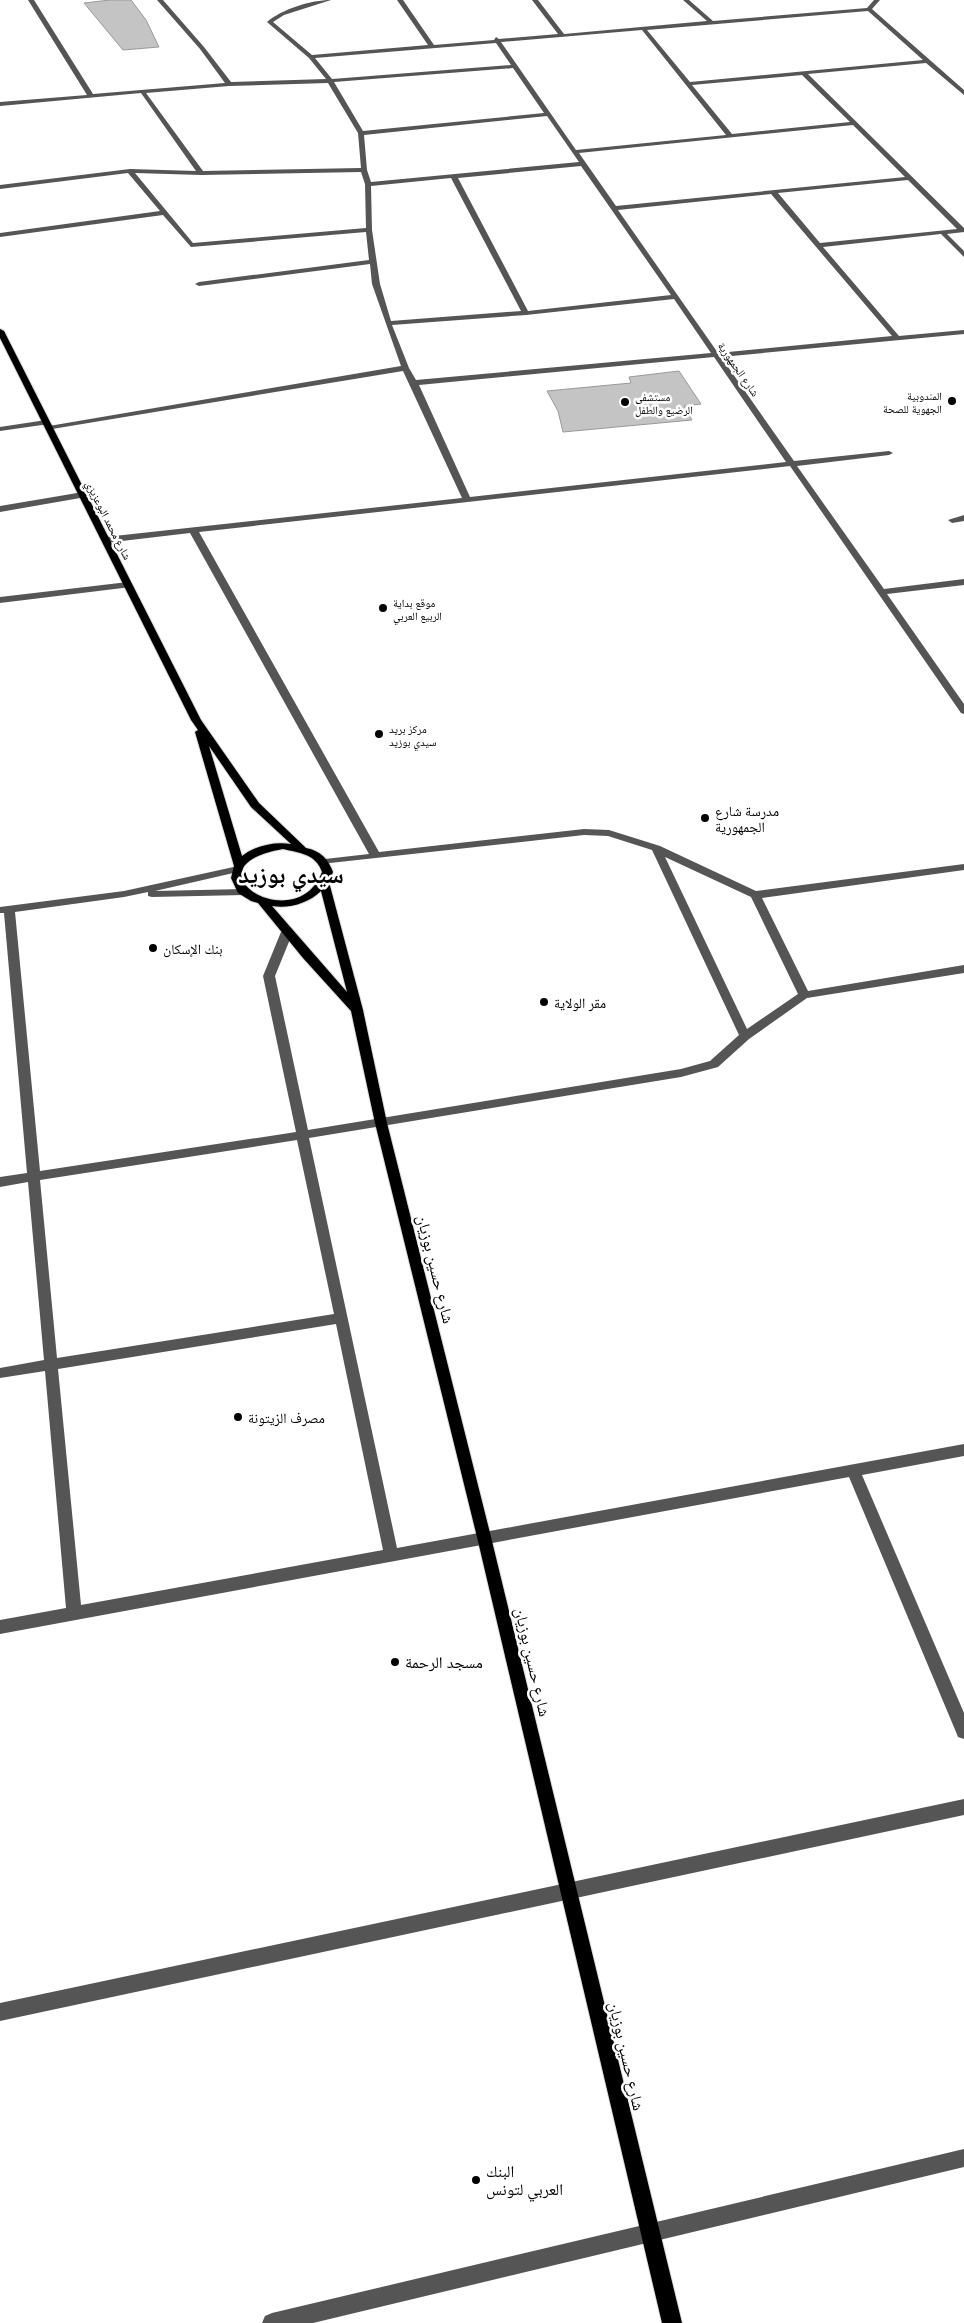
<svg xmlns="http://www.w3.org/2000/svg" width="964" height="2323" viewBox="0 0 964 2323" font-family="'Golos Text','Noto Naskh Arabic',sans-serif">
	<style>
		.building { fill: #c4c4c4; stroke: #999 }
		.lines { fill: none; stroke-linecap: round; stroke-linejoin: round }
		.major-casing { stroke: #dbdbdb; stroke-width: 2 }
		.minor { fill: #555; fill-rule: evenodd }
		.major { fill: #000; fill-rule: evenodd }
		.poi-dot { fill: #000; stroke: #fff; stroke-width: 2 }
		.labels { text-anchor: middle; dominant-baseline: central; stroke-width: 5; stroke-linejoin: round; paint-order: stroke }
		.far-street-label { font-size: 11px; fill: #000; stroke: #fff }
		.far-poi-label { font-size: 11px; fill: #000; stroke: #fff; text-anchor: start }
		.poi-label { font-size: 14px; fill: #000; stroke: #fff; text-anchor: start }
		.near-street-label { font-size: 16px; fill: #000; stroke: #fff }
		.near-poi-label { font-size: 16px; fill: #000; stroke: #fff; text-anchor: start }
		.town-label { font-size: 24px; font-weight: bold; fill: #000; stroke: #fff }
	</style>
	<rect width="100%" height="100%" fill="#fff"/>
	<g class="building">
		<polygon points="110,0 131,0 146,20 159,47 123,50 84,3"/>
		<polygon points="679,371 701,404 684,406 692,420 563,432 558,411 547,391 631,383 629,377"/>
	</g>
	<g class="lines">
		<defs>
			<path id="major" d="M0,329L4,331L201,720L259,803L306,848C321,851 328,859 333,872L329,882L363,1010L387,1123L491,1537L682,2323H662L477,1537L375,1123L351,1011L303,958L258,903L251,901L238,893L231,878L234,866L195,732L198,730L191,720L0,338ZM209,746L251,807L291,844C275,841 254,846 242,856ZM283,849C300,853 316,854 322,872C296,940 181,867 283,849ZM321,891L347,992L272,906C289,909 309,903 321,891Z"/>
		</defs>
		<use href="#major" class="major-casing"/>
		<g class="minor">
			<path d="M28,0H34L93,94L225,83L200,49L157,0H163L204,47L231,82L326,79L309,58L267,22C282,9 311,0 331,0L284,15L273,22L312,55L428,45L397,0H403L434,45L494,40L496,37L499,39L558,34L532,0H538L564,34L707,21L683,0H689L713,21L867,8L874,0H880L872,9L964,90V95L926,63L808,74L964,228V232L947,234L964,251V257L941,234L823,247L899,336L964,330V334L721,357L794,461L889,451L893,453L889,455L797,466L884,589L964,579V585L887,594L964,704V714L961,713L790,466L199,532L379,852L584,829L609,830L660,846L756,891L964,864V870L762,898L808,991L964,965V973L807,998L749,1039L718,1067L681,1077L309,1138L397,1548L964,1444V1456L862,1475L964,1713V1739L958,1737L956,1732L849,1477L0,1634V1620L66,1608L45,1371L0,1378V1368L44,1360L28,1182L0,1187V1177L27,1173L4,913H0V907L124,891L238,866L242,867L243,869L242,871L155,891L244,889L249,892L244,895L152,897L148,896V892L124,897L15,912L40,1171L296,1132L263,976L281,932L287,928L293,932L275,976L308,1130L681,1069L710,1061L739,1035L652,850L608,836L584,835L321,864L320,862L325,859L369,854L190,533L105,543L101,540L105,537L462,498L403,371L46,430V426H49L401,366L372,284L370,264L199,286L195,284L199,282L369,260L366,232L191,247L163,215L0,237V233L160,211L128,173L0,189V185L130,169L196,171L141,93L0,106V102L87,95ZM868,11L923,60L690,82L647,30ZM642,30L726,135L576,150L501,42ZM496,43L511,65L332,79L315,58ZM513,68L544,113L363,131L334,82ZM802,75L850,122L732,134L692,85ZM328,83L358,133L361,168L203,171L146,93L229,86ZM547,116L579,162L371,182L367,170L364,135ZM853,125L905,177L616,206L579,153ZM581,166L671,295L528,311L458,178ZM361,172L365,184L366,228L193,243L135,173L201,175ZM451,178L521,311L391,321L380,284L372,230L371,186ZM908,180L957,229L820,243L778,193ZM771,194L892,336L718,353L618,210ZM674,299L711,353L416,380L409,368L392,325L526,315ZM714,357L786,462L470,497L419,385ZM665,857L751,897L798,994L747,1029ZM297,1140L334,1314L57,1358L40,1180ZM336,1324L383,1550L81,1605L58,1369Z"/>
			<polygon points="46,420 49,420 49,424 0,431 0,427"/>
			<polygon points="83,492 87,495 86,497 0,512 0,506"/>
			<polygon points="964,515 964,521 952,523 948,520"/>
			<polygon points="128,582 132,585 131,587 0,603 0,597"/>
			<polygon points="964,1799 964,1815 0,2021 0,2003"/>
			<polygon points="964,2149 964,2167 313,2323 262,2323 265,2316 272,2313"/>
		</g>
		<use href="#major" class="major"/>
	</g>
	<g class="poi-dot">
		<circle cx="952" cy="401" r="5"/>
		<circle cx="625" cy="402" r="5"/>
		<circle cx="383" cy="608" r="5"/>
		<circle cx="379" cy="734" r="5"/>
		<circle cx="705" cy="818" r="5"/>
		<circle cx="153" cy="948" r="5"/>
		<circle cx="544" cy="1002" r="5"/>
		<circle cx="238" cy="1417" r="5"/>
		<circle cx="395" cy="1662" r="5"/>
		<circle cx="476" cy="2180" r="5"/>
	</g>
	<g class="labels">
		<g class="far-street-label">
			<text transform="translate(739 369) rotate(55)">شارع الجمهورية</text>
			<text transform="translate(109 520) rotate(63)">شارع محمد البوعزيزي</text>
		</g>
		<g class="far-poi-label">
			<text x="942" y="395" text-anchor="end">المندوبية<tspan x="942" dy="13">الجهوية للصحة</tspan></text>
			<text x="635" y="396">مستشفى<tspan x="635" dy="13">الرضيع والطفل</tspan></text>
			<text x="393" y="602">موقع بداية<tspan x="393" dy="13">الربيع العربي</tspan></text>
			<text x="389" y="728">مركز بريد<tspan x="389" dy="13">سيدي بوزيد</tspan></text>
		</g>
		<g class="poi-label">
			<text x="715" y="810">مدرسة شارع<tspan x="715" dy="16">الجمهورية</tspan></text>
			<text x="163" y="948">بنك الإسكان</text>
			<text x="554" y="1002">مقر الولاية</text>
			<text x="248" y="1417">مصرف الزيتونة</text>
		</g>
		<g class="near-street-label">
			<text transform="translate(436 1269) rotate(76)">شارع حسين بوزيان</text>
			<text transform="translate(533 1662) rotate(77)">شارع حسين بوزيان</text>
			<text transform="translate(627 2056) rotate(77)">شارع حسين بوزيان</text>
		</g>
		<g class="near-poi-label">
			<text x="405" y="1662">مسجد الرحمة</text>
			<text x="486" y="2171">البنك<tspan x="486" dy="18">العربي لتونس</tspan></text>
		</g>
		<g class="town-label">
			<text x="291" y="873">سيدي بوزيد</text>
		</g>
	</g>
</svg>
